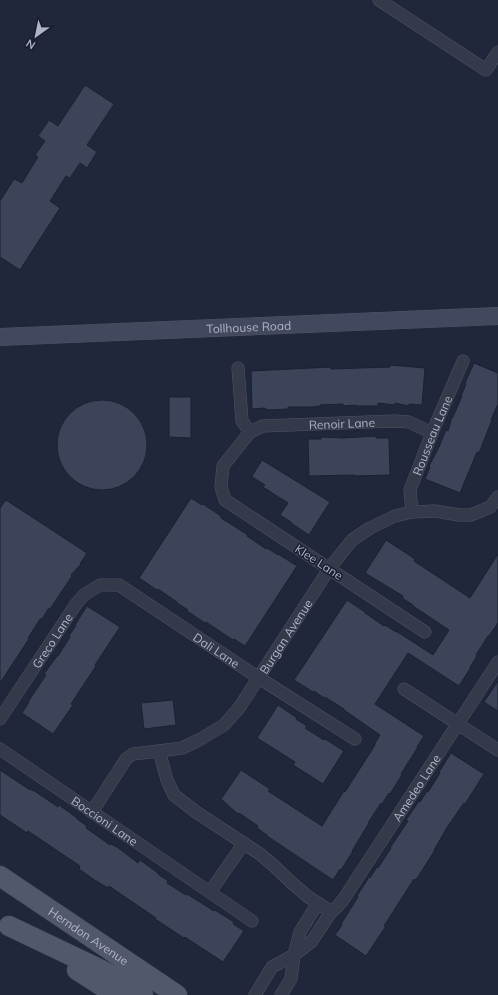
<svg xmlns="http://www.w3.org/2000/svg" width="498" height="995" viewBox="0 0 498 995" font-family="Mulish,sans-serif">
	<style>
		.building { fill: #3c445a; stroke: #1b2131 }
		.lines { fill: none; stroke-linecap: round; stroke-linejoin: round }
		.street-casing { stroke: #4f5465; stroke-width: 13 }
		.secondary-casing { stroke: #4f5465; stroke-width: 18 }
		.primary-casing { stroke: #3d4354; stroke-width: 21 }
		.street { stroke: #343a4a; stroke-width: 12 }
		.secondary { stroke: #42485e; stroke-width: 17 }
		.primary { stroke: #52586b; stroke-width: 20 }
		.labels { text-anchor: middle; dominant-baseline: central; stroke-width: 3; stroke-linejoin: round; paint-order: stroke }
		.street-label { font-size: 12px; fill: #afb4c7; stroke: #191f2f }
	</style>
	<rect width="100%" height="100%" fill="#20273a"/>
	<g class="building">
		<polygon points="85,85 114,104 87,145 97,152 87,168 80,163 70,178 66,176 50,201 60,208 20,270 0,257 0,201 14,179 22,183 38,157 35,155 45,141 38,136 49,120 58,126"/>
		<polygon points="474,363 498,373 498,404 491,420 492,420 479,453 477,452 460,493 425,479 430,467 429,466 439,447 446,430 448,431 452,417 453,417 462,396 461,396 466,384 465,383"/>
		<polygon points="390,365 425,368 422,405 409,404 409,406 395,403 395,405 378,403 378,406 356,406 356,405 343,406 343,404 320,405 320,406 313,407 288,407 288,409 271,410 265,409 265,408 252,409 251,371 331,367 331,369 390,367"/>
		<polygon points="169,397 191,397 191,438 169,437"/>
		<circle cx="102" cy="445" r="45"/>
		<polygon points="376,436 376,438 389,438 390,475 355,476 355,475 309,476 308,439 321,439 321,437 343,438"/>
		<polygon points="262,460 330,502 309,535 291,523 291,522 280,515 288,503 263,487 265,485 252,477 253,476 252,476"/>
		<polygon points="191,498 202,505 203,504 221,516 221,518 248,535 247,536 266,549 267,548 278,555 278,554 297,566 245,646 234,639 233,640 206,622 205,623 187,611 188,610 177,603 177,602 158,589 157,590 139,578"/>
		<polygon points="6,500 87,553 80,564 81,564 71,575 72,576 50,609 49,608 42,619 40,619 28,638 29,639 0,683 0,508"/>
		<polygon points="386,540 415,559 414,561 470,598 498,554 498,623 489,636 488,636 476,655 477,656 470,667 471,667 459,686 408,653 375,704 424,736 417,747 418,747 401,774 402,775 390,794 389,793 382,804 381,803 368,823 369,823 352,851 353,851 341,870 340,869 333,880 267,836 267,835 257,828 258,826 239,813 238,814 221,799 241,770 270,789 268,791 322,826 344,791 345,792 375,745 374,745 380,735 344,710 344,709 325,697 324,698 314,691 313,692 294,680 347,600 365,612 365,613 384,626 385,625 396,632 396,631 433,655 449,630 413,606 413,605 402,598 403,596 365,573"/>
		<polygon points="87,606 120,627 95,665 96,666 71,704 73,705 53,734 22,713 29,702 28,702 46,675 44,674 57,656 58,656 70,637 69,636 76,625 75,625"/>
		<polygon points="498,681 498,711 484,702"/>
		<polygon points="173,700 176,725 144,729 141,703"/>
		<polygon points="278,705 297,718 296,719 307,726 305,728 324,740 325,739 344,751 323,784 293,765 295,762 257,738"/>
		<polygon points="451,753 484,774 465,804 464,803 448,826 434,850 435,850 416,880 414,879 384,926 386,926 366,956 335,935 342,925 341,924 358,897 357,896 369,877 370,878 377,867 378,868 391,848 390,848 408,821 406,820 419,801 420,802 427,791 428,792 440,773 439,772"/>
		<polygon points="0,770 30,790 30,789 36,792 58,807 59,805 77,818 77,819 87,826 86,828 110,845 111,844 117,847 138,863 140,860 158,873 158,874 168,881 167,883 186,895 187,894 214,911 215,910 234,922 233,924 244,931 223,962 185,937 184,938 155,919 156,918 109,886 108,888 93,879 79,869 80,866 28,831 27,833 0,815"/>
	</g>
	<g class="lines">
		<defs>
			<g id="street">
				<polyline points="379,0 486,70 498,52"/>
				<polyline points="238,368 242,421 250,432"/>
				<path id="s1" d="M412,512L410,490L432,433L463,361"/>
				<path id="s2" d="M425,632L225,500L221,487L223,466L250,432L263,426L394,421L409,422L432,433"/>
				<polyline points="404,689 498,750"/>
				<path id="s3" d="M0,719L76,604L85,594L100,585H119L256,676L355,739"/>
				<path id="s4" d="M0,749L252,921"/>
				<path id="s5" d="M159,751L167,780L174,795L196,812L260,854L274,866L293,884L307,896L331,912L337,907L343,900L498,662"/>
				<path id="s6" d="M92,812L126,759L133,754L159,751L182,748L199,740L224,725L239,708L329,569L352,540L370,528L395,516L412,512L435,511L459,515H471L490,507L498,497"/>
				<polyline points="210,892 244,843"/>
				<polyline points="255,995 272,967 294,955 300,932 318,903"/>
				<polyline points="281,995 291,979 294,955 312,941 331,912"/>
			</g>
			<g id="secondary">
				<path id="s7" d="M0,337L498,316"/>
			</g>
			<g id="primary">
				<path id="s8" d="M0,876L177,995"/>
				<polyline points="9,926 114,976 143,995"/>
				<polyline points="77,970 116,995"/>
			</g>
		</defs>
		<use href="#street" class="street-casing"/>
		<use href="#secondary" class="secondary-casing"/>
		<use href="#primary" class="primary-casing"/>
		<use href="#street" class="street"/>
		<use href="#secondary" class="secondary"/>
		<use href="#primary" class="primary"/>
	</g>
	<g class="labels">
		<g class="street-label">
			<text stroke="none"><textPath href="#s7" startOffset="249">Tollhouse Road</textPath></text>
			<text stroke="none"><textPath href="#s2" startOffset="411">Renoir Lane</textPath></text>
			<text stroke="none"><textPath href="#s1" startOffset="81">Rousseau Lane</textPath></text>
			<text transform="translate(319 562) rotate(33)">Klee Lane</text>
			<text stroke="none"><textPath href="#s6" startOffset="277">Burgan Avenue</textPath></text>
			<text stroke="none"><textPath href="#s3" startOffset="94">Greco Lane</textPath></text>
			<text stroke="none"><textPath href="#s3" startOffset="305">Dali Lane</textPath></text>
			<text stroke="none"><textPath href="#s5" startOffset="394">Amedeo Lane</textPath></text>
			<text stroke="none"><textPath href="#s4" startOffset="127">Boccioni Lane</textPath></text>
			<text stroke="none"><textPath href="#s8" startOffset="107">Herndon Avenue</textPath></text>
		</g>
	</g>
	<g transform="translate(36 36) rotate(213)" stroke="#191f2f" stroke-width="3" paint-order="stroke">
	<path d="M0-3L7 15L0 10L-7 15Z" fill="#afb4c7"/>
	<text y="-6" font-size="11" font-weight="bold" text-anchor="middle" fill="#afb4c7">N</text>
	</g>
</svg>
